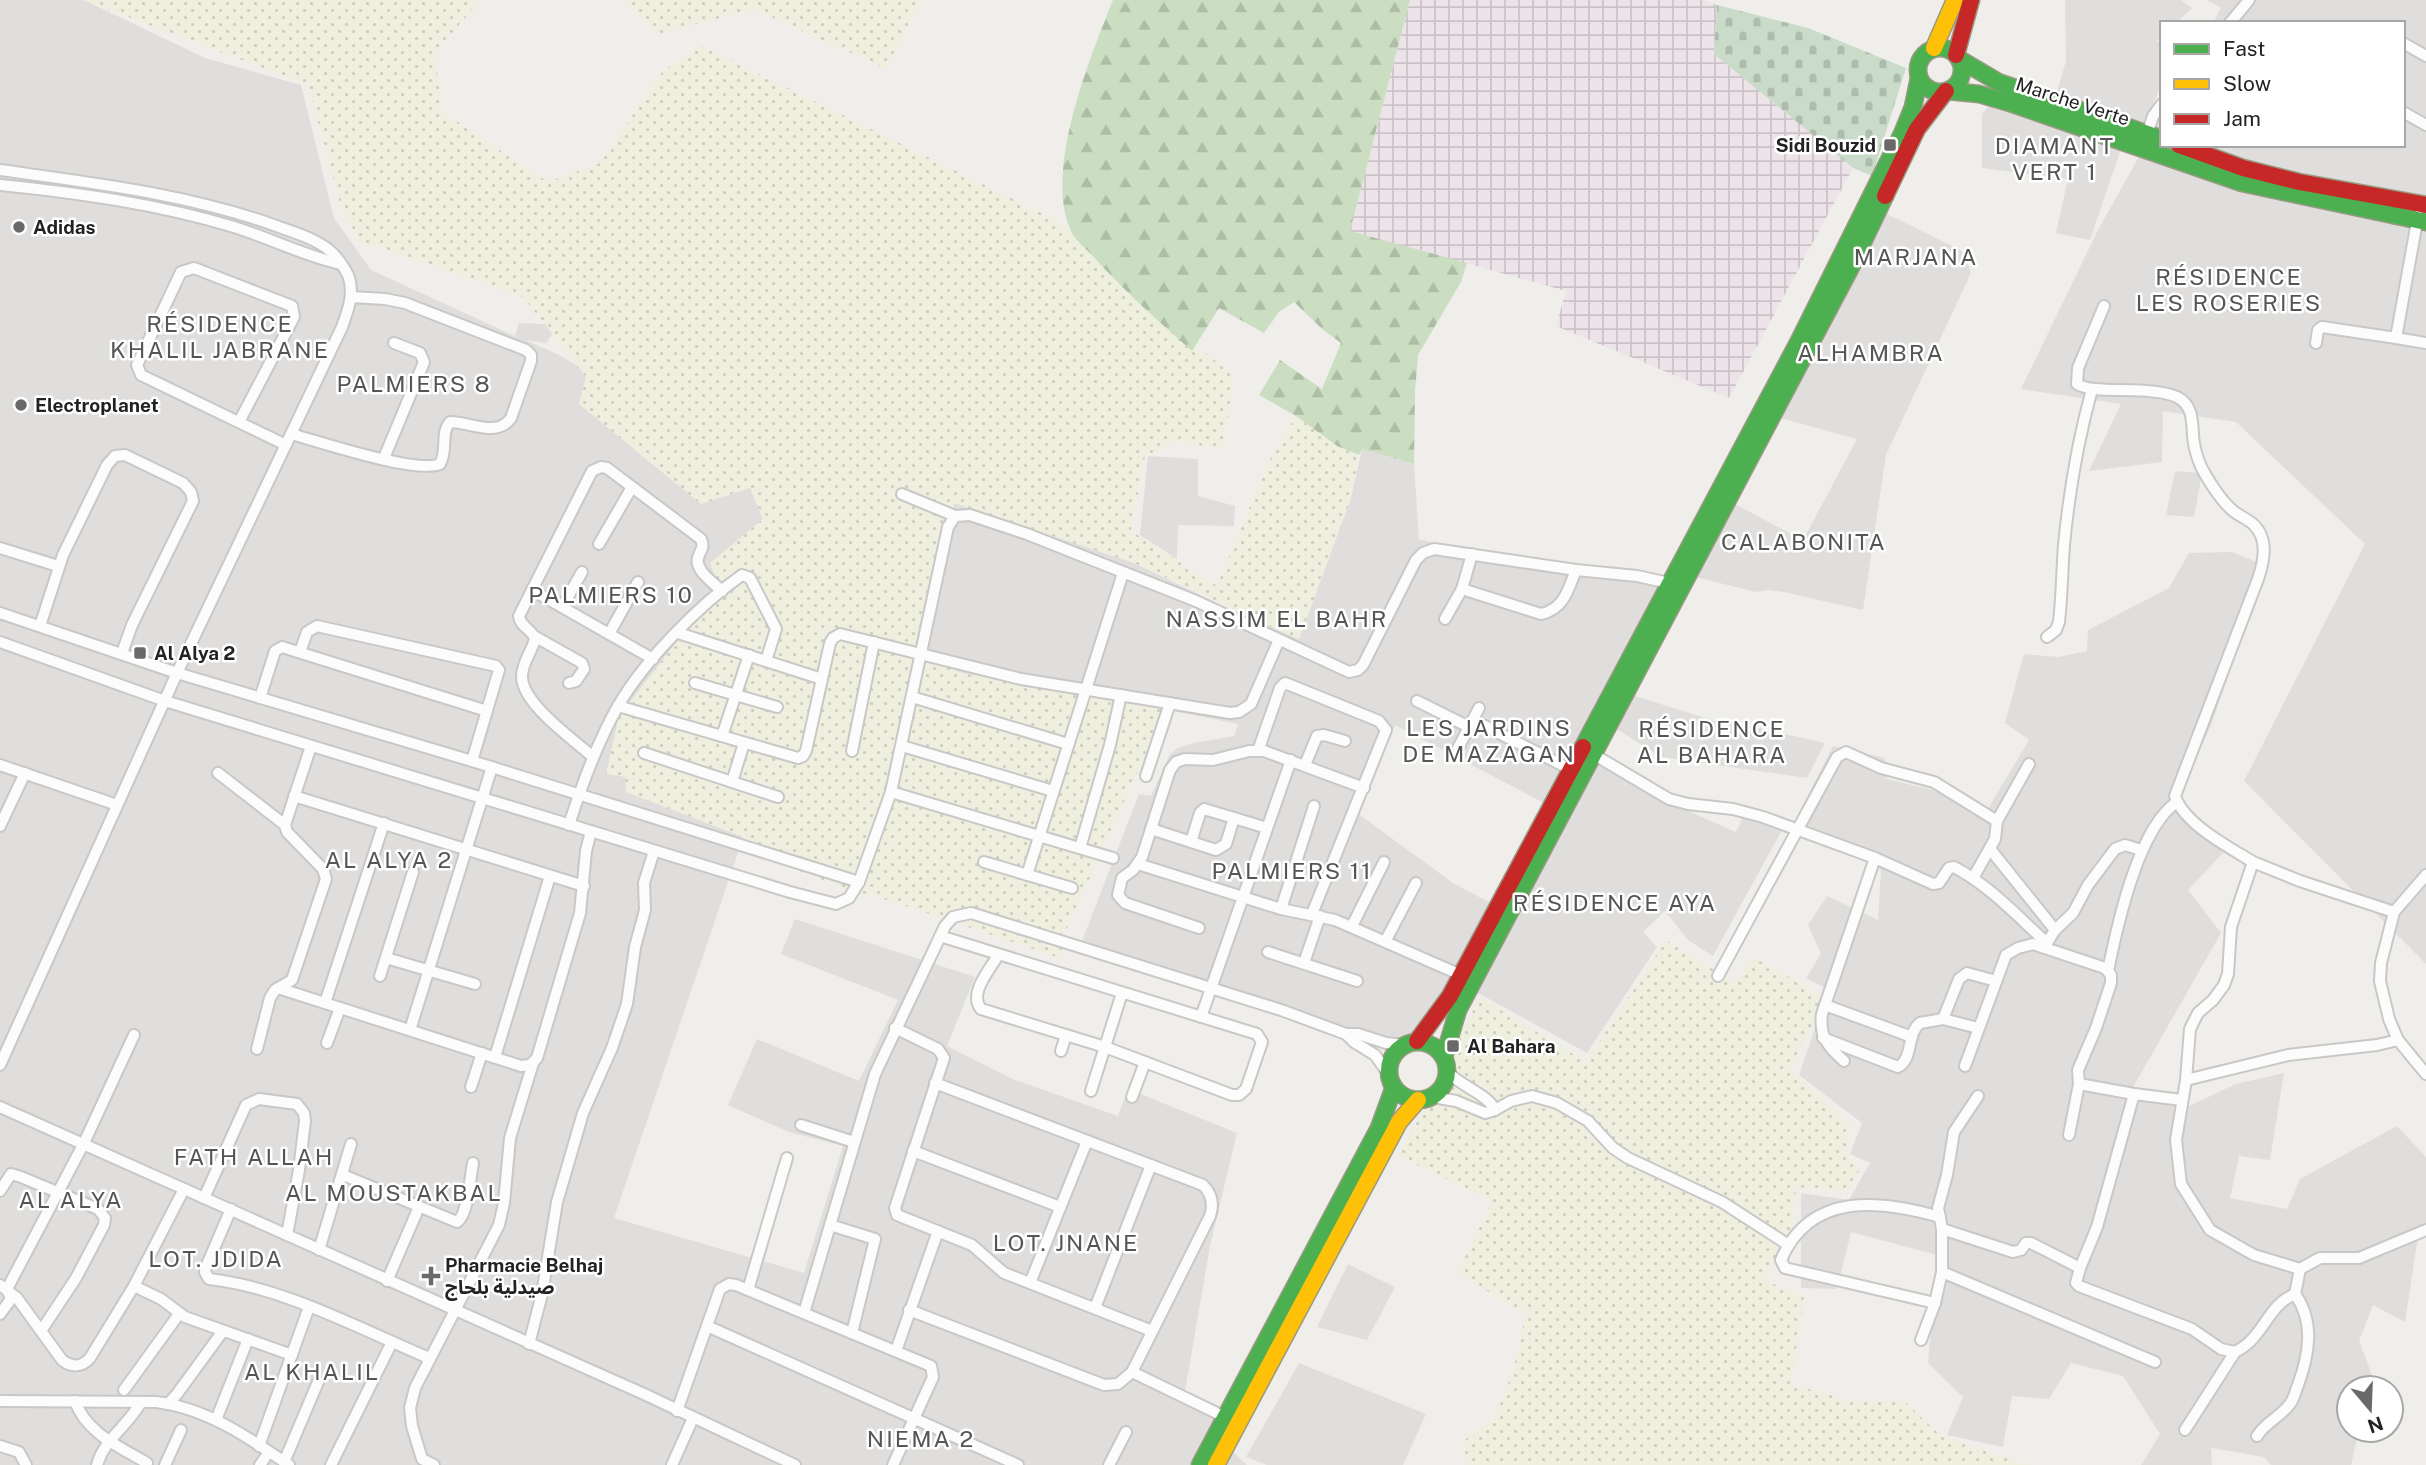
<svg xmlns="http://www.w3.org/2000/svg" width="2426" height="1465" viewBox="0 0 2426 1465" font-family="'Public Sans','Noto Sans Arabic',sans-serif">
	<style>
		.residential { fill: #dfdedc }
		.industrial { fill: url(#industrial-grid) }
		.farmland { fill: url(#farmland-dots) }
		.forest { fill: url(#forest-firs) }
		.cemetery { fill: url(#cemetery-stones) }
		.parking { fill: #e0dfde }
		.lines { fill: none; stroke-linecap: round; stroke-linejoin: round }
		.street-casing { stroke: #c9c8c7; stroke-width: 14 }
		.fast-casing { stroke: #999a82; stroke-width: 19 }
		.slow-casing { stroke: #999a82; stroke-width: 19 }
		.jam-casing { stroke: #999a82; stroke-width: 19 }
		.street { stroke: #fdfcfc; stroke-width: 10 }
		.fast { stroke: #4caf50; stroke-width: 16 }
		.slow { stroke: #ffc107; stroke-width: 16 }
		.jam { stroke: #c62828; stroke-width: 16 }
		.poi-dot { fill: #6a6968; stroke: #fff; stroke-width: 2.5 }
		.labels { text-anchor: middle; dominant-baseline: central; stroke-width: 5; stroke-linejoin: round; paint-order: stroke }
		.street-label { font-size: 19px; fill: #222; stroke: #fff }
		.poi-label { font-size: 19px; font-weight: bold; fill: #222; stroke: #fff; text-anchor: start }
		.quarter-label { font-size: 23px; letter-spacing: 2px; fill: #555; stroke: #fff }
	</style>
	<defs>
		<pattern id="industrial-grid" width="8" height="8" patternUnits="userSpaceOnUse" patternTransform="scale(1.75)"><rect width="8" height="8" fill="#ede4e9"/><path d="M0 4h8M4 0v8" fill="none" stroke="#cbc3c8"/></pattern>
		<pattern id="farmland-dots" width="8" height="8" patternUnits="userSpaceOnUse" patternTransform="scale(1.75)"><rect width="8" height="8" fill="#efefdf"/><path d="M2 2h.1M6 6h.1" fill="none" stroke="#cdcdbf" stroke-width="1.8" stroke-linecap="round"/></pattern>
		<pattern id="forest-firs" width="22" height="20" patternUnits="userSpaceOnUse" patternTransform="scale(1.75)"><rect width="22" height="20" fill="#cbdec1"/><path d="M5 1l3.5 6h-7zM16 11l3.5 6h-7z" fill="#aebea6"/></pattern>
		<pattern id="cemetery-stones" width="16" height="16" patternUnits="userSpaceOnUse" patternTransform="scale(1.75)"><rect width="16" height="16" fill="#cadbca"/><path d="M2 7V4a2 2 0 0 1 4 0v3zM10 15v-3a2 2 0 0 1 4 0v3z" fill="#adbcad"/></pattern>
	</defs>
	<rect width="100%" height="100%" fill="#f0eeeb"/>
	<g class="residential">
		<polygon points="0,0 84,0 205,58 301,85 334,218 371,270 515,336 519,323 544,324 554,286 566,315 546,343 526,340 561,356 749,468 822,543 743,838 614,1218 804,1273 843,1146 789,1132 728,1105 757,1039 859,1081 898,1000 781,954 795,919 975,977 947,1046 1015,1080 1118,1116 1128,1089 1237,1133 1210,1246 1184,1397 1225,1417 1216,1436 1247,1465 0,1465"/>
		<polygon points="2065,0 2181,0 2192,8 2176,23 2162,23 2162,36 2155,42 2162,41 2162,82 2142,132 2054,102 2066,61"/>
		<polygon points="2207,0 2426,0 2426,964 2244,781 2365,544 2236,422 2163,411 2162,462 2089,471 2121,404 2021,389 2099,228 2162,116 2162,145 2403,145 2403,23 2213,23 2221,8"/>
		<polygon points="1995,98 2124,140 2090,240 2056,233 2068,179 1982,168 1982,114"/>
		<polygon points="1879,210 1960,250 1964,253 1971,273 1886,455 1863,610 1784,592 1768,590 1756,592 1687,575 1727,500 1803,540 1857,439 1780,418 1775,410"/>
		<polygon points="1362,449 1414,464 1419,539 1492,557 1669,583 1550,806 1395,725 1357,813 1453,883 1498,907 1417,1041 1400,1048 1396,1052 1361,1035 1199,978 1082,941 1139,794 1151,796 1170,754 1178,748 1193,743 1234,736 1238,724 1089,694 961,673 924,655 954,502 1134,563 1225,607 1299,639 1351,498"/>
		<polygon points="1148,456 1198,459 1198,496 1235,506 1234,526 1178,525 1177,559 1140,535"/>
		<polygon points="2175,471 2202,473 2194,517 2166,515"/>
		<polygon points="2232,552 2266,566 2210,728 2173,807 2223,853 2188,890 2221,933 2128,1096 2187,1107 2236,1084 2284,1073 2270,1160 2239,1156 2230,1198 2287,1209 2300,1179 2397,1126 2426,1157 2426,1225 2417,1243 2405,1322 2373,1305 2359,1341 2372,1375 2369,1388 2349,1388 2349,1430 2359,1430 2351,1465 2271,1465 2264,1457 2211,1448 2212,1465 2141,1465 2160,1434 2123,1376 2071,1363 2049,1399 2012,1396 2003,1447 1947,1435 1963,1397 1928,1363 1937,1255 1851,1232 1837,1289 1801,1288 1801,1193 1849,1200 1870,1163 1850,1154 1862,1123 1799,1075 1814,1031 1837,994 1806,978 1821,954 1808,925 1827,896 1878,920 1881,870 1796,819 1833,746 1885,758 1887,779 1933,790 1983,817 2029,740 2005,723 2024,654 2058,657 2087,651 2088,630 2169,588 2189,553"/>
		<polygon points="1625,693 1715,721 1732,722 1825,743 1807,778 1661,757 1609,724"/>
		<polygon points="1590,761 1661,799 1736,832 1744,815 1782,830 1713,956 1688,940 1665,911 1643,932 1657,947 1587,1053 1469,988"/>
		<polygon points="1348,1264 1395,1287 1367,1340 1317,1327"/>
		<polygon points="1299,1363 1426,1414 1403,1465 1267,1465 1246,1457"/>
	</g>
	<polygon class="industrial" points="1410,0 1705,0 1717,5 1714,54 1853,168 1729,398 1556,326 1566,291 1350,231"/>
	<g class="farmland">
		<polygon points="83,0 481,0 434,53 443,112 548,182 600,163 662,72 700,45 1058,221 1198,347 1234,376 1223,450 1177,441 1145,456 1131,531 1217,586 1268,463 1296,416 1337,446 1359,455 1351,498 1299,639 1134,563 954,503 924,655 961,673 1166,708 1063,937 1062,959 894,902 838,886 760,856 743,837 626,792 625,777 606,774 619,716 719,587 710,563 763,519 750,488 701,504 579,404 586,376 523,297 359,241 340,203 308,85"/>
		<polygon points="622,0 921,0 886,69 754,9 659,34"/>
		<polygon points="1666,940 1735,983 1753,957 1826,998 1790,1069 1852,1126 1845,1153 1860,1169 1848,1191 1796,1187 1792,1232 1764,1280 1804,1297 1791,1384 1851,1401 1904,1401 1941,1436 2029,1465 1467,1465 1463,1441 1495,1418 1514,1368 1526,1313 1457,1274 1492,1201 1399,1156 1480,997 1586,1062"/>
	</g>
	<path class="forest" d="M1113,0H1410L1350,231L1467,263L1461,282L1418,355L1415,392L1414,464L1362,449L1359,455L1337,446L1296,416L1259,395L1280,360L1322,389L1341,343L1321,328L1294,302L1279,312L1264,333L1219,308L1192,351C1157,320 1123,290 1092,255C1085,248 1075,240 1071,231C1043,172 1090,57 1113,0Z"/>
	<polygon class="cemetery" points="1717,5 1808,28 1906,68 1872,176 1853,168 1714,54"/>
	<g class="parking">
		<polygon points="0,249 29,263 38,271 0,356"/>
		<polygon points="52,264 59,267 0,395 0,375"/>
	</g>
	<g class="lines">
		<defs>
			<g id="street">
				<polyline points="2230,23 2249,0"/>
				<polyline points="2403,43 2426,56"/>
				<polyline points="2403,112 2426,125"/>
				<polyline points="2146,138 2153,116 2162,104"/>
				<path d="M0,170C92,183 182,193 271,224C289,231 313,237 329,250C336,255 344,267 348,275C355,293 348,310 342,327L177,673L0,1065"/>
				<path d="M0,185C79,193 158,204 234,227C270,238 304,256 341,264"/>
				<polyline points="2418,216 2396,338 2426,343"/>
				<path d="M2104,306L2078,368L2077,384C2093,395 2151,385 2177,397C2196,407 2191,426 2194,444C2196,454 2200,466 2205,474C2212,486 2221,500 2231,509C2237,515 2246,518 2253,524C2269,539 2264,561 2258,579L2175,796C2184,824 2229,847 2253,862L2231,927L2228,974L2224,985L2213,1000L2198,1013L2190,1029L2186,1080L2176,1140L2181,1184L2210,1230L2254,1255L2300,1269"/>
				<polyline points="2316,343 2318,330 2322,327 2396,338"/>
				<polyline points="239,422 294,317 292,306 194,268 181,272 137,365 141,375 286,445"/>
				<path d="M291,434C320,442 416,474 440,464C448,451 440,433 450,422C471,422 497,438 511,418L531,361V355L526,350L405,303L385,299L351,297"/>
				<polyline points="384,458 424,362 420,353 394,343"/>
				<polyline points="902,494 955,516"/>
				<polyline points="599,544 632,487"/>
				<polyline points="0,548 58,566"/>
				<path d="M1462,589L1541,614C1564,609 1568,590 1576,570"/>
				<polyline points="532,590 653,659"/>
				<polyline points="562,607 582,572"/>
				<polyline points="0,613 177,673 472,761 859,882"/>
				<polyline points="1445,619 1462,589 1472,554"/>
				<polyline points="40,626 63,555 107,465 115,456 125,455 183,483 191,492 193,501 132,625 122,653"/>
				<polyline points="678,633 822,679"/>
				<polyline points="609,634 638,582"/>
				<polyline points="534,636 582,663 584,669 576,681 569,683"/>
				<path d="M2047,637L2056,630L2059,622C2062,596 2062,571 2064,545C2069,493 2078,440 2092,389"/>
				<polyline points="0,642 165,701 790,892 836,904 849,898 859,882 891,792 948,527 955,516 970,515 1027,534 1196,601 1349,672 1358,670 1363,665 1416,560 1423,553 1434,549 1576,570 1637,576 1669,583"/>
				<polyline points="300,652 307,632 317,626 496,666 499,670 472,761"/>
				<polyline points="695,683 777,707"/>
				<polyline points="912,697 1068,744"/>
				<polyline points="260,698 275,651 282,647 487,711"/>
				<polyline points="1417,701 1469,727"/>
				<polyline points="618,706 798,758 803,756 806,751 830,643 833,638 840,634 1021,679 1230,713 1239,712 1251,704 1279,640"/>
				<polyline points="1473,720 1570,769"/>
				<polyline points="722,736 749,655"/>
				<polyline points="902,746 1053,791"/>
				<polyline points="1458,748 1479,708"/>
				<polyline points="852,751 874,642"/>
				<polyline points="1258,751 1280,688 1285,683 1379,721 1386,730 1312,914"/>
				<polyline points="644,753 778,797"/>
				<path d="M1593,754L1669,799L1688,804L1733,809L1763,817L1875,858L1933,884L1939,883L1949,868L1954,867C1989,885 2018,917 2047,943"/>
				<path d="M593,757C574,740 521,703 522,676C522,663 532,651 535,639C532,629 520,627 519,616L592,471L601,467L607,468L701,539C704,547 702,548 699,555C692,569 713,582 722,591"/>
				<polyline points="0,765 117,805"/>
				<polyline points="1305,765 1317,736 1324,735 1345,741"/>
				<polyline points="218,773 285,825"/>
				<polyline points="1146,776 1170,703"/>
				<polyline points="732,782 744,743"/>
				<polyline points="891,792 1113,858"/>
				<polyline points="294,796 584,886"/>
				<path d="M569,825C582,784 597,743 618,706C644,661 699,605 742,575L750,578L776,629L766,661"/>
				<polyline points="0,826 25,773"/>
				<polyline points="1151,829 1216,850 1226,844 1234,818"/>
				<polyline points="1191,842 1200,813 1204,809 1267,828"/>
				<polyline points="1080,848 1110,745 1121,695"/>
				<polyline points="1990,849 2055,930"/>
				<polyline points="984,862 1072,888"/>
				<polyline points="2253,862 2300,881 2394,912"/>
				<polyline points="1138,864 1281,909 1335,920 1461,975"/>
				<polyline points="1027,875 1123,573"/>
				<polyline points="2426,875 2394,912 2381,963 2380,981 2389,1019 2398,1040 2426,1074"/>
				<polyline points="1973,878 1995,839 1997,821 2029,764"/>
				<polyline points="1281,909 1314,806"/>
				<polyline points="1352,926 1384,862"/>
				<polyline points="1199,928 1125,903 1118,895 1122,878 1133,870 1142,857 1170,770 1176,762 1185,759 1213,760 1249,751 1264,751 1364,788"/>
				<path d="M940,936L1257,1034L1262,1042L1246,1089L1239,1095H1232L1105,1047L981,1009C968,993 990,970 998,955"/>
				<polyline points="1386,940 1416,883"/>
				<polyline points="2044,948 2055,930 2073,913 2088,885 2115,849 2125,845 2141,850"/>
				<polyline points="1268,952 1357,981"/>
				<polyline points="386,958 475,984"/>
				<polyline points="1304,963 1320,916"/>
				<path d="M2108,971C2117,926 2138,828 2177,802"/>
				<polyline points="380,976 413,872"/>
				<polyline points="1718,976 1837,757 1846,752 1881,768 1934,782 1997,821"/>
				<polyline points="278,988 521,1066 530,1065 537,1058 580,913 586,851 591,831"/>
				<polyline points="325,1003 384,823"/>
				<polyline points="1825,1005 1912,1037"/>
				<polyline points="1201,1017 1291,760"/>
				<polyline points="1943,1019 1959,979 1967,973 1996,981"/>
				<polyline points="895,1028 938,1049 944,1058 895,1208 897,1215 972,1245 1004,1273 1152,1331"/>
				<polyline points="410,1030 492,767"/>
				<polyline points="1346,1034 1354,1042 1375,1055 1390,1076"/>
				<path d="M1823,1038L1898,1067C1914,1058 1906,1034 1920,1023L1943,1019L1978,1028"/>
				<polyline points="327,1043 340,1008"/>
				<polyline points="257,1049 270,998 275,990 292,980 326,879 323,869 287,832 285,825 311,746"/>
				<polyline points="1061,1051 1066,1035"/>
				<polyline points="495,1057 550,876"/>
				<path d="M1844,1061C1828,1047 1819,1036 1822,1014L1875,858"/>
				<polyline points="1965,1066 2006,955 2018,948 2033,944 2105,968 2111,975 2111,983 2096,1028 2078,1070 2079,1084 2069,1135"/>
				<path d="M1448,1072C1460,1086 1489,1095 1495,1110"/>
				<polyline points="2186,1080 2288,1055 2377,1045 2398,1040"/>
				<polyline points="2079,1084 2134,1094 2182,1100"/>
				<polyline points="471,1087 482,1053"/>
				<polyline points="1091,1091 1122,993"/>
				<polyline points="1132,1097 1145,1062"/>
				<polyline points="1432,1097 1456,1101 1485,1113 1495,1110 1511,1101 1532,1096 1557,1103 1588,1121 1613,1148 1628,1158 1722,1202 1787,1244"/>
				<polyline points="0,1107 644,1394 795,1465"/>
				<polyline points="801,1125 854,1142"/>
				<polyline points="913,1151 1060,1207"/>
				<path d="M343,1175L457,1222C468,1215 470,1178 473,1163"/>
				<polyline points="0,1191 11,1174 21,1177 98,1209 105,1218 104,1225 76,1278 41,1331"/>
				<polyline points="204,1198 246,1105 259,1099 297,1104 304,1113 305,1121 299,1170 287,1235"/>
				<path d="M231,1209L206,1267L205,1272L209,1279C283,1287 360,1329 429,1358"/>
				<polyline points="830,1225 875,1239 852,1333"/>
				<path d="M1942,1229L2013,1252L2021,1250L2026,1243H2031L2080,1268L2076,1283L2079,1286L2192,1329L2221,1349L2235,1352C2266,1336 2266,1306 2295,1294"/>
				<polyline points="319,1250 351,1144"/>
				<polyline points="2080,1268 2097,1227 2134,1094"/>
				<polyline points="1942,1272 2155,1362"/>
				<polyline points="387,1281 419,1207"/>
				<polyline points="1030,1283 1087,1141"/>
				<path d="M0,1285L17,1298L62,1360C72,1368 82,1367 90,1358L134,1286L184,1189"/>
				<polyline points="134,1286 161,1299 185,1317 292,1355"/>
				<polyline points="748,1290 787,1158"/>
				<path d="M1935,1303L1785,1268L1781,1260C1810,1191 1881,1200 1940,1217"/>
				<polyline points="1095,1308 1151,1165"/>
				<path d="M909,1310L1104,1385L1118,1384L1132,1372L1210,1216C1214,1204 1212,1194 1203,1185L935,1083"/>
				<polyline points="804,1313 875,1074 945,926 953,917 971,913 1281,1010 1346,1034 1358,1034 1386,1043 1405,1045"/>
				<polyline points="0,1314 11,1299 7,1289 84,1143 134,1035"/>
				<polyline points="707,1326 1018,1465"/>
				<polyline points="1921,1340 1935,1303 1942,1272 1942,1229 1938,1208 1947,1175 1954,1132 1978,1096"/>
				<polyline points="529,1344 542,1294 557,1202 583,1113 612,1048 627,1004 635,947 645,910 644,883 654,851"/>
				<polyline points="896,1351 938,1231"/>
				<polyline points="1132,1372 1225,1417"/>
				<polyline points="124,1390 179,1314"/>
				<path d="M0,1401L156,1402C206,1408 248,1437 289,1465"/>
				<path d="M75,1401C86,1433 120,1447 147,1463"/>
				<polyline points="168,1404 177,1394 223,1331"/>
				<polyline points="677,1411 720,1289 729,1284 736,1285 931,1366 933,1377 893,1465"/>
				<polyline points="216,1420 248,1339"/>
				<polyline points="2185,1430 2235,1352"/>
				<path d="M2257,1436C2266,1422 2280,1417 2289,1405C2294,1400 2295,1392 2298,1385C2309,1355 2315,1322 2295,1294L2300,1269L2320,1258H2359L2426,1230"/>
				<polyline points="0,1446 19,1452 26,1465"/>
				<polyline points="259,1446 309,1307"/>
				<polyline points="284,1462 318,1382"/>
				<path d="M97,1465C104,1439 128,1426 141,1402"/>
				<polyline points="165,1465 181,1430"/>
				<polyline points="260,1465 269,1452"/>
				<polyline points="331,1465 392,1342"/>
				<polyline points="434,1465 422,1459 412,1426 410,1408 415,1388 499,1225 504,1203 510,1138 533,1063"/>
				<polyline points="672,1465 693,1418"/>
				<polyline points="1109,1465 1126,1432"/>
			</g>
			<g id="fast">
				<circle cx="1940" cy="70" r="22"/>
				<polyline points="1959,59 1998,82 2162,139"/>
				<polyline points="1948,91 1979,94 2010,103 2242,183 2426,222"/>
				<polyline points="1583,747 1799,341 1902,134 1913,107 1919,78"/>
				<circle cx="1418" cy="1071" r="29"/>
				<polyline points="1444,1057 1458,1010 1851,267 1885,196"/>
				<polyline points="1200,1465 1379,1128 1394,1087"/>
			</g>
			<g id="slow">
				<polyline points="1934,48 1955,0"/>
				<polyline points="1216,1465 1399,1122 1418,1100"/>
			</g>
			<g id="jam">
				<polyline points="1956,55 1971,0"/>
				<polyline points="2179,145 2243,168 2299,182 2426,205"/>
				<polyline points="1885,196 1917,129 1946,91"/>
				<polyline points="1417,1041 1450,996 1583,747"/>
			</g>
		</defs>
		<use href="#street" class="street-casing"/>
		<use href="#fast" class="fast-casing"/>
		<use href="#slow" class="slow-casing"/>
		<use href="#jam" class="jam-casing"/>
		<use href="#street" class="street"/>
		<use href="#fast" class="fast"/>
		<use href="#slow" class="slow"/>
		<use href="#jam" class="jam"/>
	</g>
	<g class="poi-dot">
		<rect x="1883" y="138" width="14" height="14" rx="3.5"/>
		<circle cx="19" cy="227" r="7"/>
		<circle cx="21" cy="405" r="7"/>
		<rect x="133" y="646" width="14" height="14" rx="3.5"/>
		<rect x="1446" y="1039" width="14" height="14" rx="3.5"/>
		<path d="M427.5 1265.5h7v7h7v7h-7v7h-7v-7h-7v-7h7z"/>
	</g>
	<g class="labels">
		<g class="street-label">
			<text transform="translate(2073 101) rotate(18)">Marche Verte</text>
		</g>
		<g class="poi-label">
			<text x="1876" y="145" text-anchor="end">Sidi Bouzid</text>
			<text x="33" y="227">Adidas</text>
			<text x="35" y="405">Electroplanet</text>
			<text x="154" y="653">Al Alya 2</text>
			<text x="1467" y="1046">Al Bahara</text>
			<text x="445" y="1265">Pharmacie Belhaj<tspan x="445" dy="22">صيدلية بلحاج</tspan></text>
		</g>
		<g class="quarter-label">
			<text x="2055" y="145">DIAMANT<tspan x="2055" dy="26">VERT 1</tspan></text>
			<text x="1916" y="256">MARJANA</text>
			<text x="2229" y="276">RÉSIDENCE<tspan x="2229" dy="26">LES ROSERIES</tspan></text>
			<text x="220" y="323">RÉSIDENCE<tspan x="220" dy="26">KHALIL JABRANE</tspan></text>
			<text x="1871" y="352">ALHAMBRA</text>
			<text x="414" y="383">PALMIERS 8</text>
			<text x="1804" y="541">CALABONITA</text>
			<text x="611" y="594">PALMIERS 10</text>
			<text x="1277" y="618">NASSIM EL BAHR</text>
			<text x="1489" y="727">LES JARDINS<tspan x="1489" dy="26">DE MAZAGAN</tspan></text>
			<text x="1712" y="728">RÉSIDENCE<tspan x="1712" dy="26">AL BAHARA</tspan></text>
			<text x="389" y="859">AL ALYA 2</text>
			<text x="1292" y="870">PALMIERS 11</text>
			<text x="1615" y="902">RÉSIDENCE AYA</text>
			<text x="254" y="1156">FATH ALLAH</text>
			<text x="394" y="1192">AL MOUSTAKBAL</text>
			<text x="71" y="1199">AL ALYA</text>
			<text x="1066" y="1242">LOT. JNANE</text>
			<text x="216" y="1258">LOT. JDIDA</text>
			<text x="312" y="1371">AL KHALIL</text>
			<text x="921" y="1438">NIEMA 2</text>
		</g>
	</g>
	<rect x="2160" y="21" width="245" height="126" fill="#ffffff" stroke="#a7a7a7" stroke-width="2"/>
	<rect x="2174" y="44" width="35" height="10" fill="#4caf50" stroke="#a7a7a7" stroke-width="2"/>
	<text x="2223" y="56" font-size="21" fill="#222222">Fast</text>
	<rect x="2174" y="79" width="35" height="10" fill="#ffc107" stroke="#a7a7a7" stroke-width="2"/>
	<text x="2223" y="91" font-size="21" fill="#222222">Slow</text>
	<rect x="2174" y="114" width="35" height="10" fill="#c62828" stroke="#a7a7a7" stroke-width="2"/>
	<text x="2223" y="126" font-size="21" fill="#222222">Jam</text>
	<g transform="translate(2370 1409) rotate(161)"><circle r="33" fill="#ffffff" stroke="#a7a7a7" stroke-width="2"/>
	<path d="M0-5L12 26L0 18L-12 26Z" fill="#6a6968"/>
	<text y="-10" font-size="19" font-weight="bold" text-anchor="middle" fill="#222222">N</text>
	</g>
</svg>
